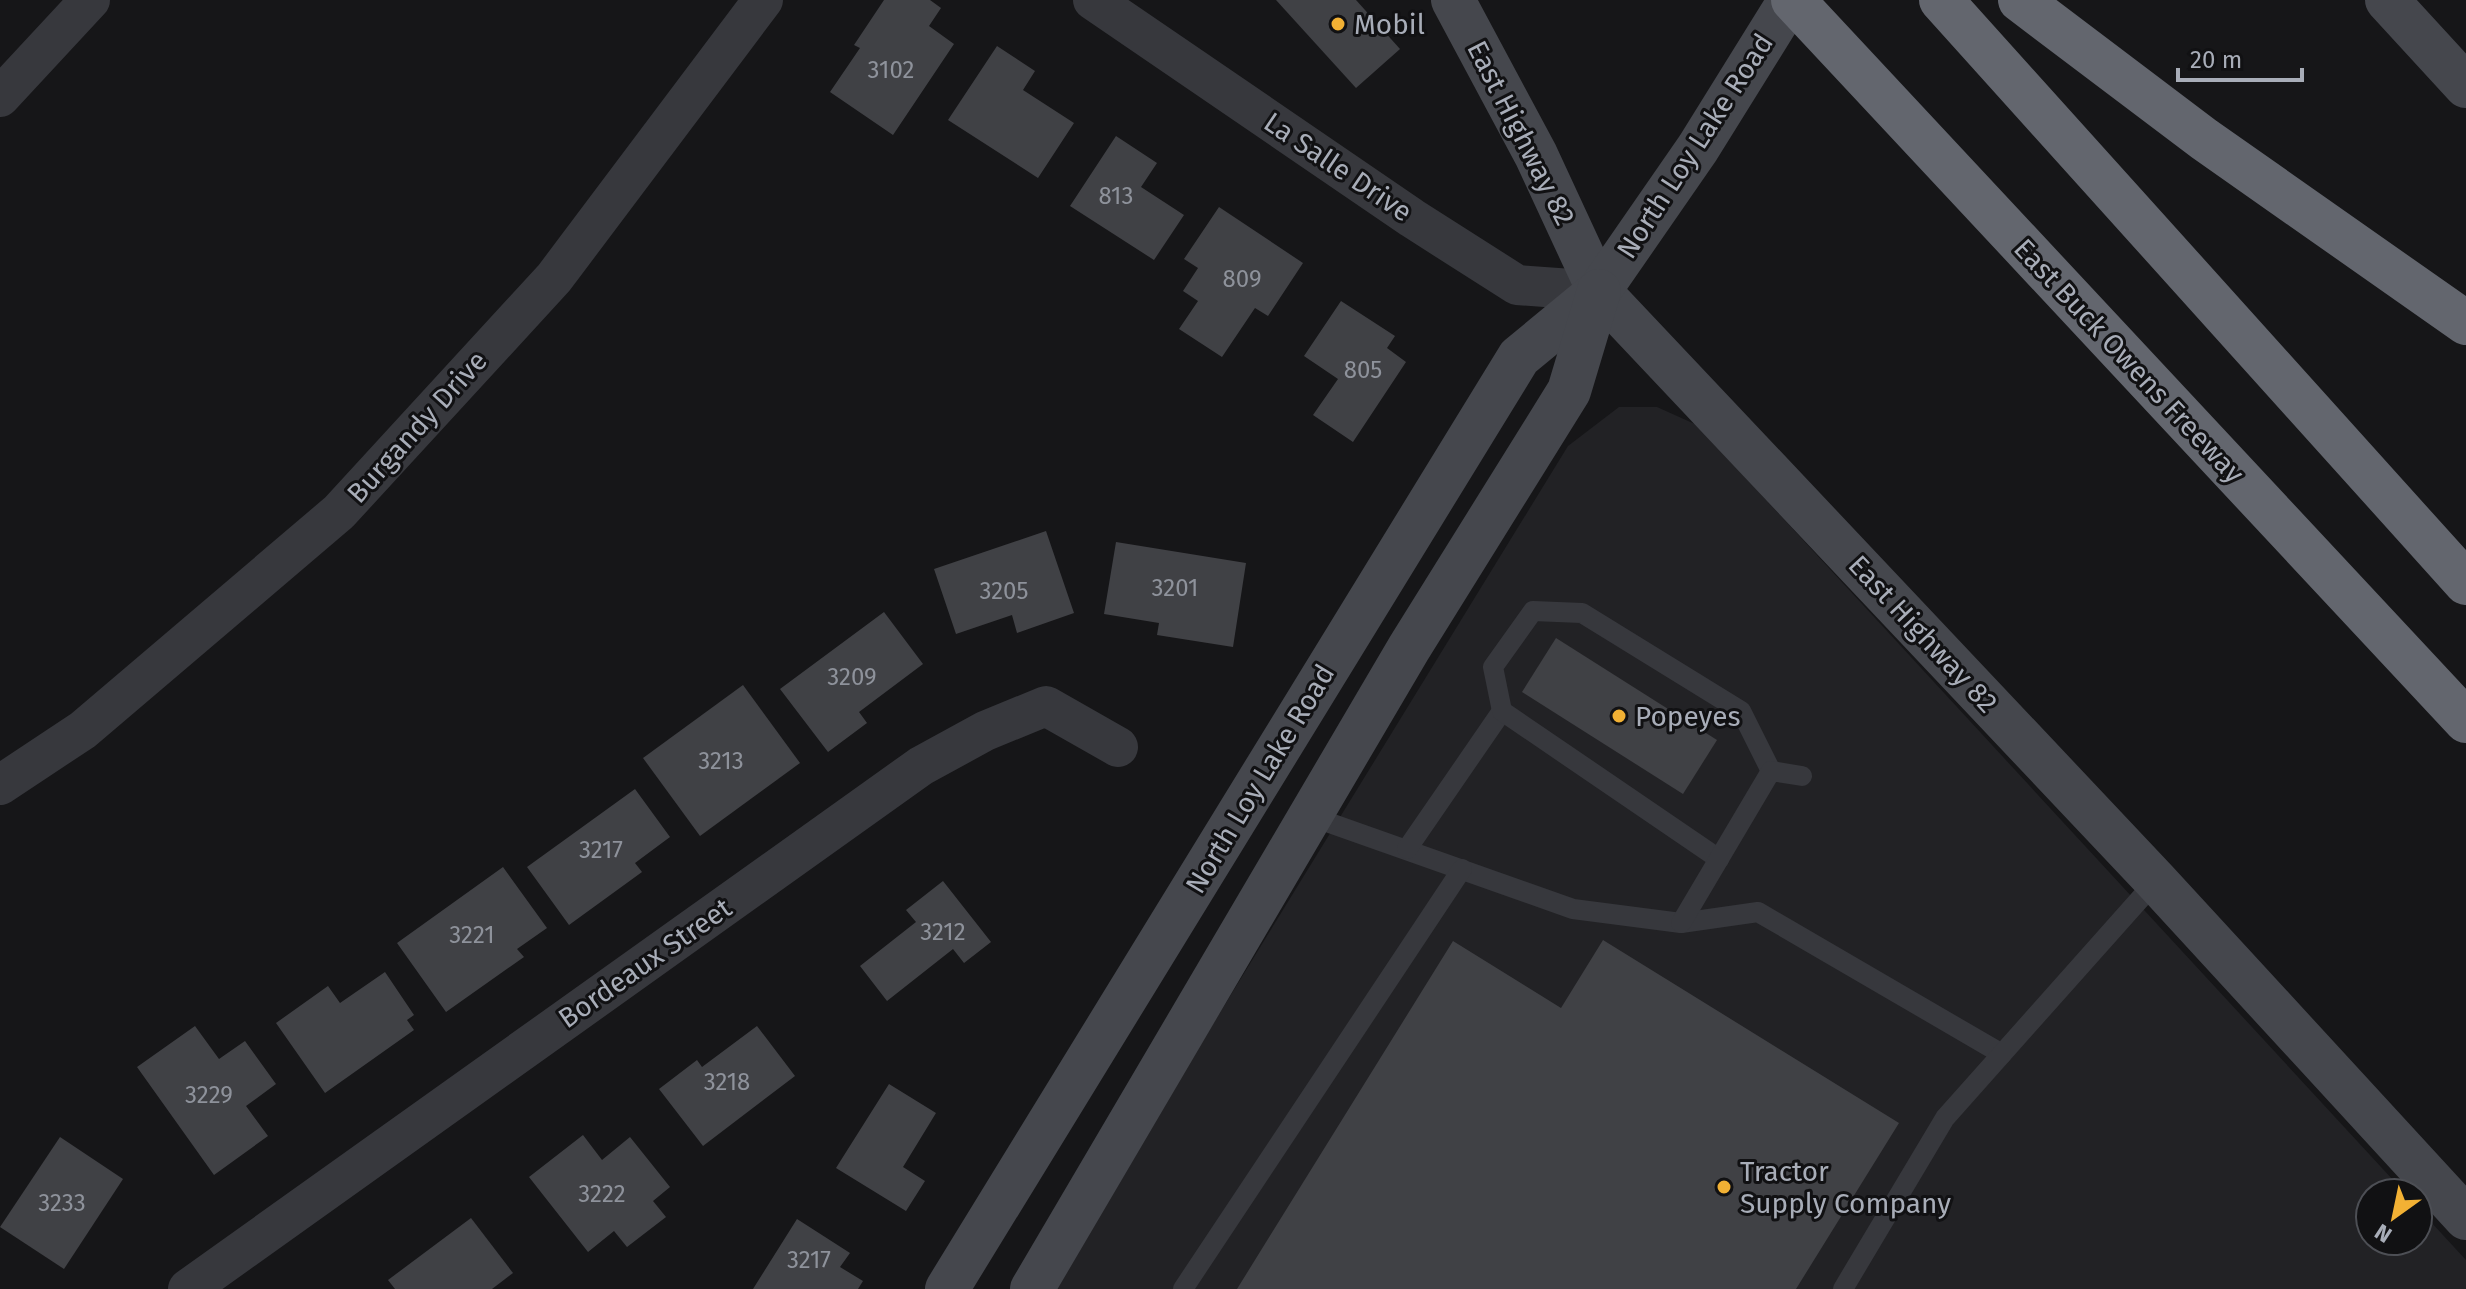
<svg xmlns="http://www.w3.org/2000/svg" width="2466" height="1289" viewBox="0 0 2466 1289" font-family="'Fira Sans',sans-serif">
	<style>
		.built { fill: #222225 }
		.building { fill: #404145 }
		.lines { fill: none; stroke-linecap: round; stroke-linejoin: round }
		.lane { stroke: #37383d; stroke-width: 20 }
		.street { stroke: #37383d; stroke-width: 40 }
		.secondary { stroke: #45474d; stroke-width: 44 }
		.highway { stroke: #63666e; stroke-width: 44 }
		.poi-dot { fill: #f2b134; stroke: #111113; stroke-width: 3 }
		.labels { text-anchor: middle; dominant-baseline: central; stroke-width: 6; stroke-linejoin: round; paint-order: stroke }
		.number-label { font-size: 24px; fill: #8e929b }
		.poi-label { font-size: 28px; fill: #a8adb8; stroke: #111113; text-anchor: start }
		.street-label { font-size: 28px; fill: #a8adb8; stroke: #111113 }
	</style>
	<rect width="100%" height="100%" fill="#161618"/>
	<polygon class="built" points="1619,407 1657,407 1697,425 2405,1193 2370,1193 2370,1241 2418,1241 2418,1208 2466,1260 2466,1289 1056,1289 1138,1146 1568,446"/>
	<g class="building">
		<polygon points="884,0 930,0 941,8 929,26 954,44 893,135 830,92 860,48 854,45"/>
		<polygon points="1276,0 1356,0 1400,49 1356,88"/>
		<polygon points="997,46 1035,71 1023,90 1074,123 1038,178 948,120"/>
		<polygon points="1116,136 1157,163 1141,187 1184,215 1154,260 1070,206"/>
		<polygon points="1219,207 1303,263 1268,316 1255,308 1222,357 1179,329 1198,301 1183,291 1198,268 1184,259"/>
		<polygon points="1341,301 1395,336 1387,348 1406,362 1353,442 1313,415 1338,379 1304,356"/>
		<polygon points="1046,531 1074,613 1017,633 1012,615 956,634 934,569"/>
		<polygon points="1116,542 1246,563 1233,647 1157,635 1159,623 1104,614"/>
		<polygon points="884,612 923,664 859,712 867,723 828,752 780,689"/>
		<polygon points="1556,638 1717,740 1683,794 1522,692"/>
		<polygon points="743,685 800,763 700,836 643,758"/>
		<polygon points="635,789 670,837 635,863 642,872 569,925 527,867"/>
		<polygon points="503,867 547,928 517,949 524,957 446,1012 397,943"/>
		<polygon points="943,881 991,942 964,963 953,949 887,1001 860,966 916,922 906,910"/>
		<polygon points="1603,940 1899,1123 1796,1289 1237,1289 1453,941 1561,1008"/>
		<polygon points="385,972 414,1015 407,1020 414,1030 325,1093 276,1023 328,986 340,1003"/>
		<polygon points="195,1026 219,1059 245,1041 276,1084 246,1106 268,1136 214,1175 137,1067"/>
		<polygon points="757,1026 795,1076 703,1146 659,1089 697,1060 702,1067"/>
		<polygon points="889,1084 936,1113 903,1167 925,1181 906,1211 836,1168"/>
		<polygon points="583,1135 602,1160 630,1137 670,1187 653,1201 666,1217 627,1247 614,1231 588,1252 529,1177"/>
		<polygon points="60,1137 123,1179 64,1269 0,1227"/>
		<polygon points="471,1218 513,1273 492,1289 395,1289 388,1280"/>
		<polygon points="797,1219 850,1253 840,1267 863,1281 858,1289 753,1289"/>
	</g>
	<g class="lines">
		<g class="lane">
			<polyline points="1310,816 1573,909 1681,923 1758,912 2002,1054"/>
			<polyline points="1407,849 1502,711"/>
			<polyline points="1719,859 1502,711 1493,667 1533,611 1582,613 1741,711 1771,771"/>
			<polyline points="1681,923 1771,771 1802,776"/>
			<polyline points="1183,1289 1462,869"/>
			<polyline points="1843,1289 1945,1118 2156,881"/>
		</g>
		<g class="street">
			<polyline points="1093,0 1412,218 1517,285 1599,291"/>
			<polyline points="0,97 90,0"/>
			<polyline points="0,785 83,730 339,512 554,278 763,0"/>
			<polyline points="188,1289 921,766 985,731 1046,706 1118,747"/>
		</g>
		<g class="secondary">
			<polyline points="1453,0 1536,155 1599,291 2156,881 2466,1218"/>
			<polyline points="2387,0 2466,86"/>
			<polyline points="947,1289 1519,357 1599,291 1698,148 1790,0"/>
			<polyline points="1032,1289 1409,648 1569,391 1599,291"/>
		</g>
		<g class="highway">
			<polyline points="1793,0 2466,721"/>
			<polyline points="1941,0 2466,583"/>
			<polyline points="2020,0 2204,139 2466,323"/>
		</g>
	</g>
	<g class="poi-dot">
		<circle cx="1338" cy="24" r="8"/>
		<circle cx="1619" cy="716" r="8"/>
		<circle cx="1724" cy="1187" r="8"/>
	</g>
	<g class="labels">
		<g class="number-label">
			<text x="891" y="70">3102</text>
			<text x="1116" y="196">813</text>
			<text x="1242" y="279">809</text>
			<text x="1363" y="370">805</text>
			<text x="1175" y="588">3201</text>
			<text x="1004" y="591">3205</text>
			<text x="852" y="677">3209</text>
			<text x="721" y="761">3213</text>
			<text x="601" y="850">3217</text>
			<text x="943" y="932">3212</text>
			<text x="472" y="935">3221</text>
			<text x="727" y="1082">3218</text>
			<text x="209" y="1095">3229</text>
			<text x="602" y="1194">3222</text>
			<text x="62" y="1203">3233</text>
			<text x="809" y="1260">3217</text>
		</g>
		<g class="poi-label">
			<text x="1354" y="24">Mobil</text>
			<text x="1635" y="716">Popeyes</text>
			<text x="1740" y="1171">Tractor<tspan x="1740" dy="32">Supply Company</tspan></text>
		</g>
		<g class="street-label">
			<text transform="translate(1521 133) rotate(63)">East Highway 82</text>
			<text transform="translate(1695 146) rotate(-57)">North Loy Lake Road</text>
			<text transform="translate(1338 167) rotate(34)">La Salle Drive</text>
			<text transform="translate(2129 361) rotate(47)">East Buck Owens Freeway</text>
			<text transform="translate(417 427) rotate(-48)">Burgandy Drive</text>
			<text transform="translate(1923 634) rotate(47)">East Highway 82</text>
			<text transform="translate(1260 779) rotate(-59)">North Loy Lake Road</text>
			<text transform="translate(645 963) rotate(-35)">Bordeaux Street</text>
		</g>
	</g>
	<g transform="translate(2394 1217) rotate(213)"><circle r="38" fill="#111113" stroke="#4d4f55" stroke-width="2"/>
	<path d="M0-6L14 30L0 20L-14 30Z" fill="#f2b134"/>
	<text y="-12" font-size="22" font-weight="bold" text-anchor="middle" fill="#a8adb8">N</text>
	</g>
	<path d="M2178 68v12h124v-12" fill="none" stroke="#a8adb8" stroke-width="4"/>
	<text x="2190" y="68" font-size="24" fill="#a8adb8" stroke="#111113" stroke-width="6" paint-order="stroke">20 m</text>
</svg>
